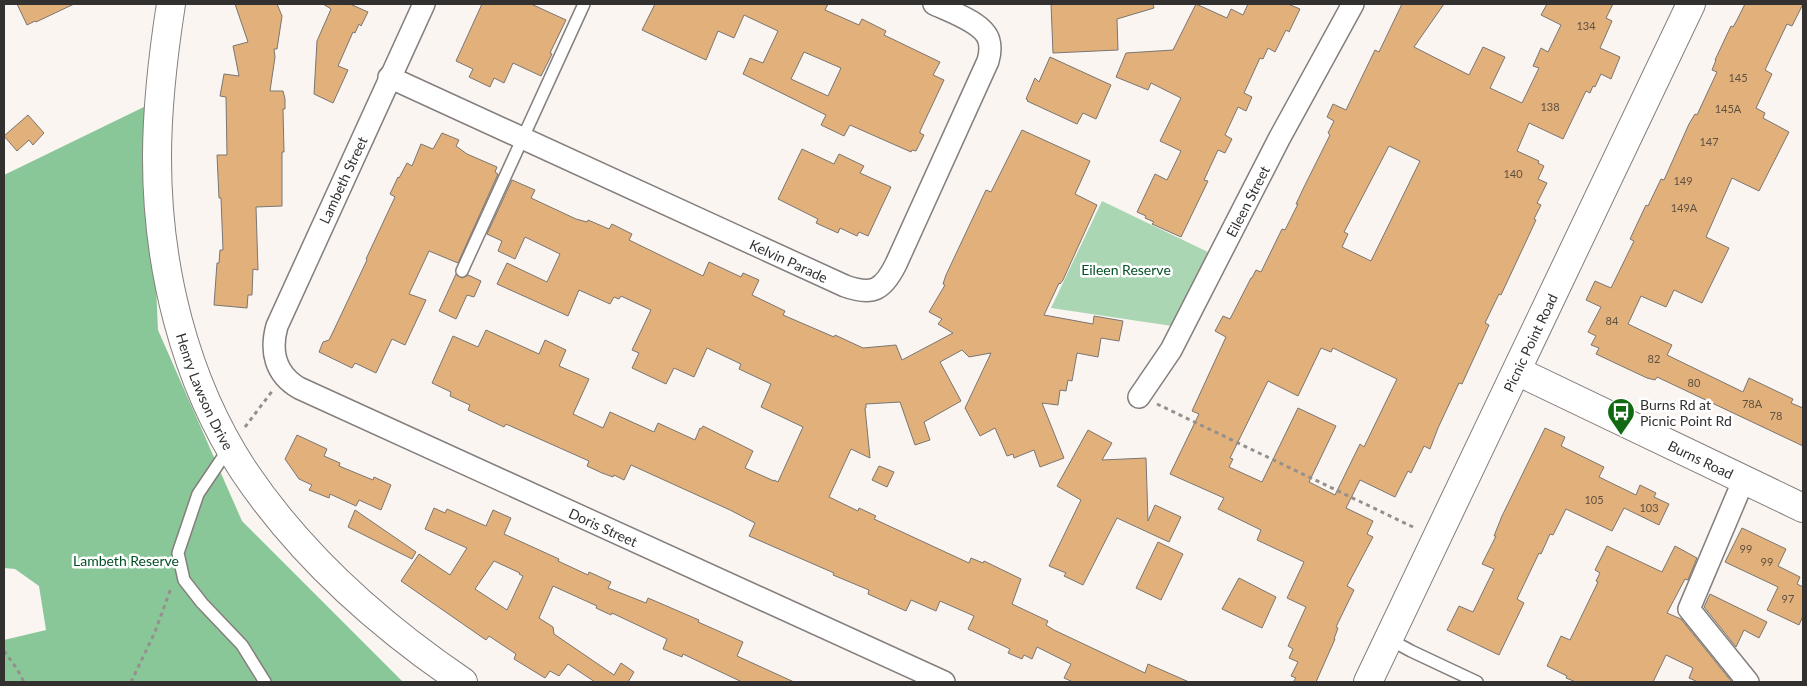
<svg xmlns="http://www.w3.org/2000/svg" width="1807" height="686" viewBox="0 0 1807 686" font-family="Lato,sans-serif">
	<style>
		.green { fill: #aad6b4 }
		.forest { fill: #89c798 }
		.building { fill: #e2b07a; stroke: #7a7672; fill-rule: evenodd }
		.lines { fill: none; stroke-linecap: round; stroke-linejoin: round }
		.service-casing { stroke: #847e7c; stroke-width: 14 }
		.minor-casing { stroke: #847e7c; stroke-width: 24 }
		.tertiary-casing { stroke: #847e7c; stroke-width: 30 }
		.secondary-casing { stroke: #847e7c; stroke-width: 30 }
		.path { stroke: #94908e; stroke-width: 3; stroke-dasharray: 4 4; stroke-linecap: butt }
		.service { stroke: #fff; stroke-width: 11 }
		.minor { stroke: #fff; stroke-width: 21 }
		.tertiary { stroke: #fff; stroke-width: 28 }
		.secondary { stroke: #fff; stroke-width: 28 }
		.labels { text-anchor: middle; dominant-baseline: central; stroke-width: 5; stroke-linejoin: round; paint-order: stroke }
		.number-label { font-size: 11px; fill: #5f5142 }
		.street-label { font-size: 14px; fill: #333130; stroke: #fff }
		.park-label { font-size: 14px; fill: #045026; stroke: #fff }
		.poi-label { font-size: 14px; fill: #333130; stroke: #fff; text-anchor: start }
	</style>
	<rect width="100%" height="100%" fill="#fbf5f2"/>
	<polygon class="green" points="1102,201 1210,253 1172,326 1051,308"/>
	<polygon class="forest" points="148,105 158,330 242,521 403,682 4,682 4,640 46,630 39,586 15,569 4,568 4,175"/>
	<g class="building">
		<polygon points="17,4 74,4 36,22 35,21 27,25"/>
		<polygon points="235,4 277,4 282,16 277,49 274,49 275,57 270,91 283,91 285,99 285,109 283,109 284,152 282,152 282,206 256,207 258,270 253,269 252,295 248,295 247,308 214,305 217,263 219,263 220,250 223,250 221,198 219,198 217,155 227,155 226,97 220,96 224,74 239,76 233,46 248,42"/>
		<polygon points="323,4 350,4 368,12 361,26 359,24 355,33 353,32 338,66 348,70 333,103 314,94 317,41 331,9"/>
		<polygon points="482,4 531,4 566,20 550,53 552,54 541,76 513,63 504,83 494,78 490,87 469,77 473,69 456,61"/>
		<path d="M655,4H828L825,10L859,25L862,19L886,31L884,35L940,62L933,75L944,80L920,131V133L924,135L916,151L912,150L911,152L850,125L844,136L821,125L826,115L743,74L750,58L763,63L778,31L744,15L734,38L718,31L706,60L642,30ZM804,52L841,68L828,96L791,79Z"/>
		<polygon points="1051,4 1153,4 1154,8 1117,19 1118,50 1053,53"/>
		<polygon points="1196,4 1227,18 1231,9 1243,15 1248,4 1288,4 1300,9 1289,32 1286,30 1275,52 1268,48 1263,59 1260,58 1244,93 1252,97 1246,111 1238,107 1225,135 1232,139 1225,153 1218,150 1204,180 1208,181 1181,237 1152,224 1154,222 1145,218 1146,216 1137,212 1155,174 1167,180 1181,151 1160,141 1181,98 1151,83 1148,90 1116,77 1126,53 1173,50"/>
		<path d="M1402,4H1444L1414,47L1469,75L1483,47L1505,57L1490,88L1522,103L1539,68L1533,66L1541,48L1548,52L1561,25L1541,15L1547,4H1613L1606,18L1612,21L1600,48L1620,57L1611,79L1601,74L1595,87L1593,86L1590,93L1586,91L1563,139L1529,123L1517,151L1539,161L1538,163L1544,166L1538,179L1547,183L1537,203L1541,205L1534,219L1536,220L1501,295L1499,294L1485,323L1489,325L1462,384L1459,383L1438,428L1430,449L1424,446L1411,473L1408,471L1395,497L1360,480L1346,508L1373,521L1367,534L1373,537L1347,586L1354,590L1336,627L1338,628L1334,639H1335L1316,682H1293L1296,678L1291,676L1298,662L1289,658L1293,649L1288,646L1306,607L1287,598L1304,562L1257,540L1261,530L1218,509L1224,498L1170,474L1199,414L1192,411L1226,337L1215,331L1223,316L1230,319L1251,278H1252L1256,270L1261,272L1282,229L1285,230L1298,204H1296L1304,187L1330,135L1328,133L1334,121L1327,117L1333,104L1346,110L1375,50L1379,52ZM1389,146L1420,161L1371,261L1342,247L1348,234L1344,232ZM1321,348L1331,352L1333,348L1397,379L1364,447L1360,444L1335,495L1309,482L1336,426L1298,408L1262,482L1229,467L1233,459L1230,458L1268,381L1298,396Z"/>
		<polygon points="1745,4 1803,4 1792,26 1787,24 1765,70 1772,74 1756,108 1765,113 1763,118 1789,132 1759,191 1732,178 1706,237 1729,248 1702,303 1674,290 1666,307 1641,296 1628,324 1672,345 1667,355 1743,392 1749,378 1793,399 1791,403 1803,408 1803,446 1657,377 1655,380 1647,378 1596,354 1599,348 1591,345 1596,336 1588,332 1601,307 1586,300 1595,281 1611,288 1634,241 1630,239 1646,205 1648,206 1661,179 1664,180 1689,124 1695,114 1697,115 1717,72 1712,70 1716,60 1715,60 1731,26 1733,27 1737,20"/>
		<polygon points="1050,57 1111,85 1096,119 1083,113 1077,124 1027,101 1028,100 1026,99 1035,78 1039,82"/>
		<polygon points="28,115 44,133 33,145 29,140 17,151 4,136"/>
		<polygon points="1022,130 1090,161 1075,194 1097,205 1063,280 1060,284 1059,283 1044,315 1093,324 1094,316 1123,321 1119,341 1101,338 1098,357 1077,353 1072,381 1068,380 1066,391 1060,390 1058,405 1042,403 1064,458 1040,467 1034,450 1014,458 1013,454 1007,456 995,428 980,436 965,408 991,353 969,357 962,350 940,362 961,401 924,422 930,440 915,445 900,402 866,404 866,408 865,408 870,458 851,449 829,497 858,511 859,508 876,516 874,519 969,563 971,558 983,563 984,561 1021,579 1012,604 1048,621 1046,625 1054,630 1145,673 1148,664 1189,682 1073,682 1064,678 1071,664 1037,647 1032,659 1024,655 1022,659 1008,653 1010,649 968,629 974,616 940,601 936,611 911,600 906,611 868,594 869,590 833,575 834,573 749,536 755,523 730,510 631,465 624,480 614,475 613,477 602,473 587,466 589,461 506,424 504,427 468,410 470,405 450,396 451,392 432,383 453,336 478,347 486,330 539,354 545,340 566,350 559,366 589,379 573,414 603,428 610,412 654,432 658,423 695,440 700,428 701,429 703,426 753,451 745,468 774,481 774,480 778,482 803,427 761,407 771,384 739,369 741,364 707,348 694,377 674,368 666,384 632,368 639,353 632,350 651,310 621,296 619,299 614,297 610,304 579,290 568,316 497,284 507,263 547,282 560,254 525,237 515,259 498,251 502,241 487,234 512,180 535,190 531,198 576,219 587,222 588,220 609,229 612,224 632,234 629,240 703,276 709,262 741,277 743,273 759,280 752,295 785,311 783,315 834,337 835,335 863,348 896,345 902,360 953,333 938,324 942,319 929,312 945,285 943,284 946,275 986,190 991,192"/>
		<polygon points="442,133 459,140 456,146 467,154 497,167 495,172 498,174 458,263 429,251 409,294 426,300 405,345 392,339 376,373 355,363 352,368 319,352 323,342 329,340 332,334 367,260 366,259 395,197 390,194 398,177 399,178 407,163 412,166 421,144 433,149"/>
		<polygon points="802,149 834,164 839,154 864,166 860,173 891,187 868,236 859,232 857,236 840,228 838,233 816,223 818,219 778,199"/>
		<polygon points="456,274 462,278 468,275 481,281 474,297 467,295 456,319 439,311"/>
		<polygon points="1545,428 1565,437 1561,446 1604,467 1599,477 1636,495 1640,485 1656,493 1654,497 1669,504 1659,525 1624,508 1612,531 1566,509 1553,535 1550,534 1541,554 1539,553 1517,599 1524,603 1499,655 1447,630 1459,606 1473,612 1494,569 1482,564 1496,536 1494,536 1502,516"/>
		<polygon points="1088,430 1112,443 1102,460 1146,458 1148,521 1155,505 1181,517 1169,542 1117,518 1083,585 1064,576 1066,573 1049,566 1081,500 1057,486"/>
		<polygon points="297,435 327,449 324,456 340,463 339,466 373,480 374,477 391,485 381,510 359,500 356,506 330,494 329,498 309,490 312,485 299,479 285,459"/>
		<polygon points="879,466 894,472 887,487 872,480"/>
		<path d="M434,508L445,513L447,509L486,526L493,510L511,518L504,534L559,559L558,561L588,575L589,572L611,582L608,588L646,603L648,598L699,620L698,622L743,642L737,656L794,682H742L683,654L682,657L663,649L667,639L612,613L611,615L596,608L597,606L553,586L539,618L553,627L554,634L614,675L621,663L634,672L628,682H595L568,664L559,676L550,671L545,678L514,659L516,654L489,636L486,640L401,581L419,554L450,575L467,548L425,529ZM494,561L520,573L519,574L523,576L507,610L475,589Z"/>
		<polygon points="355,510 416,552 412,559 348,527"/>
		<polygon points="1742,528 1786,549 1778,566 1800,577 1797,584 1803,587 1803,616 1799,625 1767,610 1778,587 1725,562"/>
		<polygon points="1158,542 1183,554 1161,600 1136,588"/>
		<polygon points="1607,546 1662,572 1675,546 1697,558 1688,580 1685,579 1667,613 1681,619 1732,682 1698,682 1689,678 1693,668 1666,655 1653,682 1576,682 1566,678 1567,676 1547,666 1561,636 1570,640 1598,582 1596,581 1600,573 1595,570"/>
		<polygon points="1239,578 1276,597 1262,628 1222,609"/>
		<polygon points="1710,594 1767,622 1759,638 1744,630 1736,647 1704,607"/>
	</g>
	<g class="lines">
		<defs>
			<g id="service">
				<polyline points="462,271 584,4"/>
				<polyline points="229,448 198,494 178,553 184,580 202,603 242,645 265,682"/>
				<polyline points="1389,639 1411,651 1477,682"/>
			</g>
			<g id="minor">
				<path id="s1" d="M424,4L277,326C270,351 275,374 299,388L944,682"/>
				<path id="s2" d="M389,77L845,286C873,296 883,290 896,264L988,61C990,54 991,48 989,41C985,23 949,11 934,4"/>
				<path id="s3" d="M1139,397L1171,350L1279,139L1353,4"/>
				<polyline points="1744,479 1689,609 1748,682"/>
			</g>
			<g id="tertiary">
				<path id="s4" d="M1517,371L1803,508"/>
				<path id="s5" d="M1368,682L1691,4"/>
			</g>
			<g id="secondary">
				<path id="s6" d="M171,4C163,55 157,106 157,158C157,266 184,380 244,471C301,556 379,625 463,682"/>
			</g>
		</defs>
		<use href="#service" class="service-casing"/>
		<use href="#minor" class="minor-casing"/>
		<use href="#tertiary" class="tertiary-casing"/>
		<use href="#secondary" class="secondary-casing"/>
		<g class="path">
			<polyline points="1157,404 1413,527"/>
			<polyline points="245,427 273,390"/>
			<polyline points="4,651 17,669 24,682"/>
			<polyline points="131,682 155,632 171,588"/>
		</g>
		<use href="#service" class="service"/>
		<use href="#minor" class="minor"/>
		<use href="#tertiary" class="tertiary"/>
		<use href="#secondary" class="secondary"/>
	</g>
	<defs>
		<symbol id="bus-pin" viewBox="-11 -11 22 30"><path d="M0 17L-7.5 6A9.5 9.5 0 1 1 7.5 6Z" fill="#116a13" stroke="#fff"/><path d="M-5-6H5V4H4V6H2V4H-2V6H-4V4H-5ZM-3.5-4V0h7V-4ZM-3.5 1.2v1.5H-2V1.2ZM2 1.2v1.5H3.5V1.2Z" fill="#fff"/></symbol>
	</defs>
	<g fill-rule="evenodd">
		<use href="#bus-pin" x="1605" y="396" width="32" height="43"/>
	</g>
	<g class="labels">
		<g class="number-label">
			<text x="1586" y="25">134</text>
			<text x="1738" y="77">145</text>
			<text x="1550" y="106">138</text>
			<text x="1728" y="108">145A</text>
			<text x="1709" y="141">147</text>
			<text x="1513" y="173">140</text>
			<text x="1683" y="180">149</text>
			<text x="1684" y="207">149A</text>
			<text x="1612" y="320">84</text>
			<text x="1654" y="358">82</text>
			<text x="1694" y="382">80</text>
			<text x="1752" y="403">78A</text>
			<text x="1776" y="415">78</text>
			<text x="1594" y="499">105</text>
			<text x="1649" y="507">103</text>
			<text x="1746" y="548">99</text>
			<text x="1767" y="561">99</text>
			<text x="1788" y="598">97</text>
		</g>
		<g class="street-label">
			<text transform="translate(343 180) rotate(-65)">Lambeth Street</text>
			<text stroke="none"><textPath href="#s3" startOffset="224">Eileen Street</textPath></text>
			<text stroke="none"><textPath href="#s2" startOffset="440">Kelvin Parade</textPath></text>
			<text stroke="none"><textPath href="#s5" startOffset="376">Picnic Point Road</textPath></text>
			<text stroke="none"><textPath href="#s6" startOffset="395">Henry Lawson Drive</textPath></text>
			<text stroke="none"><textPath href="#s4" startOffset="204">Burns Road</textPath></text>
			<text stroke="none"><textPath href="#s1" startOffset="760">Doris Street</textPath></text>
		</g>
		<g class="park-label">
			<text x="1126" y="269">Eileen Reserve</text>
			<text x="126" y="560">Lambeth Reserve</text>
		</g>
		<g class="poi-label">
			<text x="1640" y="404">Burns Rd at<tspan x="1640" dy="16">Picnic Point Rd</tspan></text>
		</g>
	</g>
	<rect width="1807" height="686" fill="none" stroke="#333130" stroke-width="10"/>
</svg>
